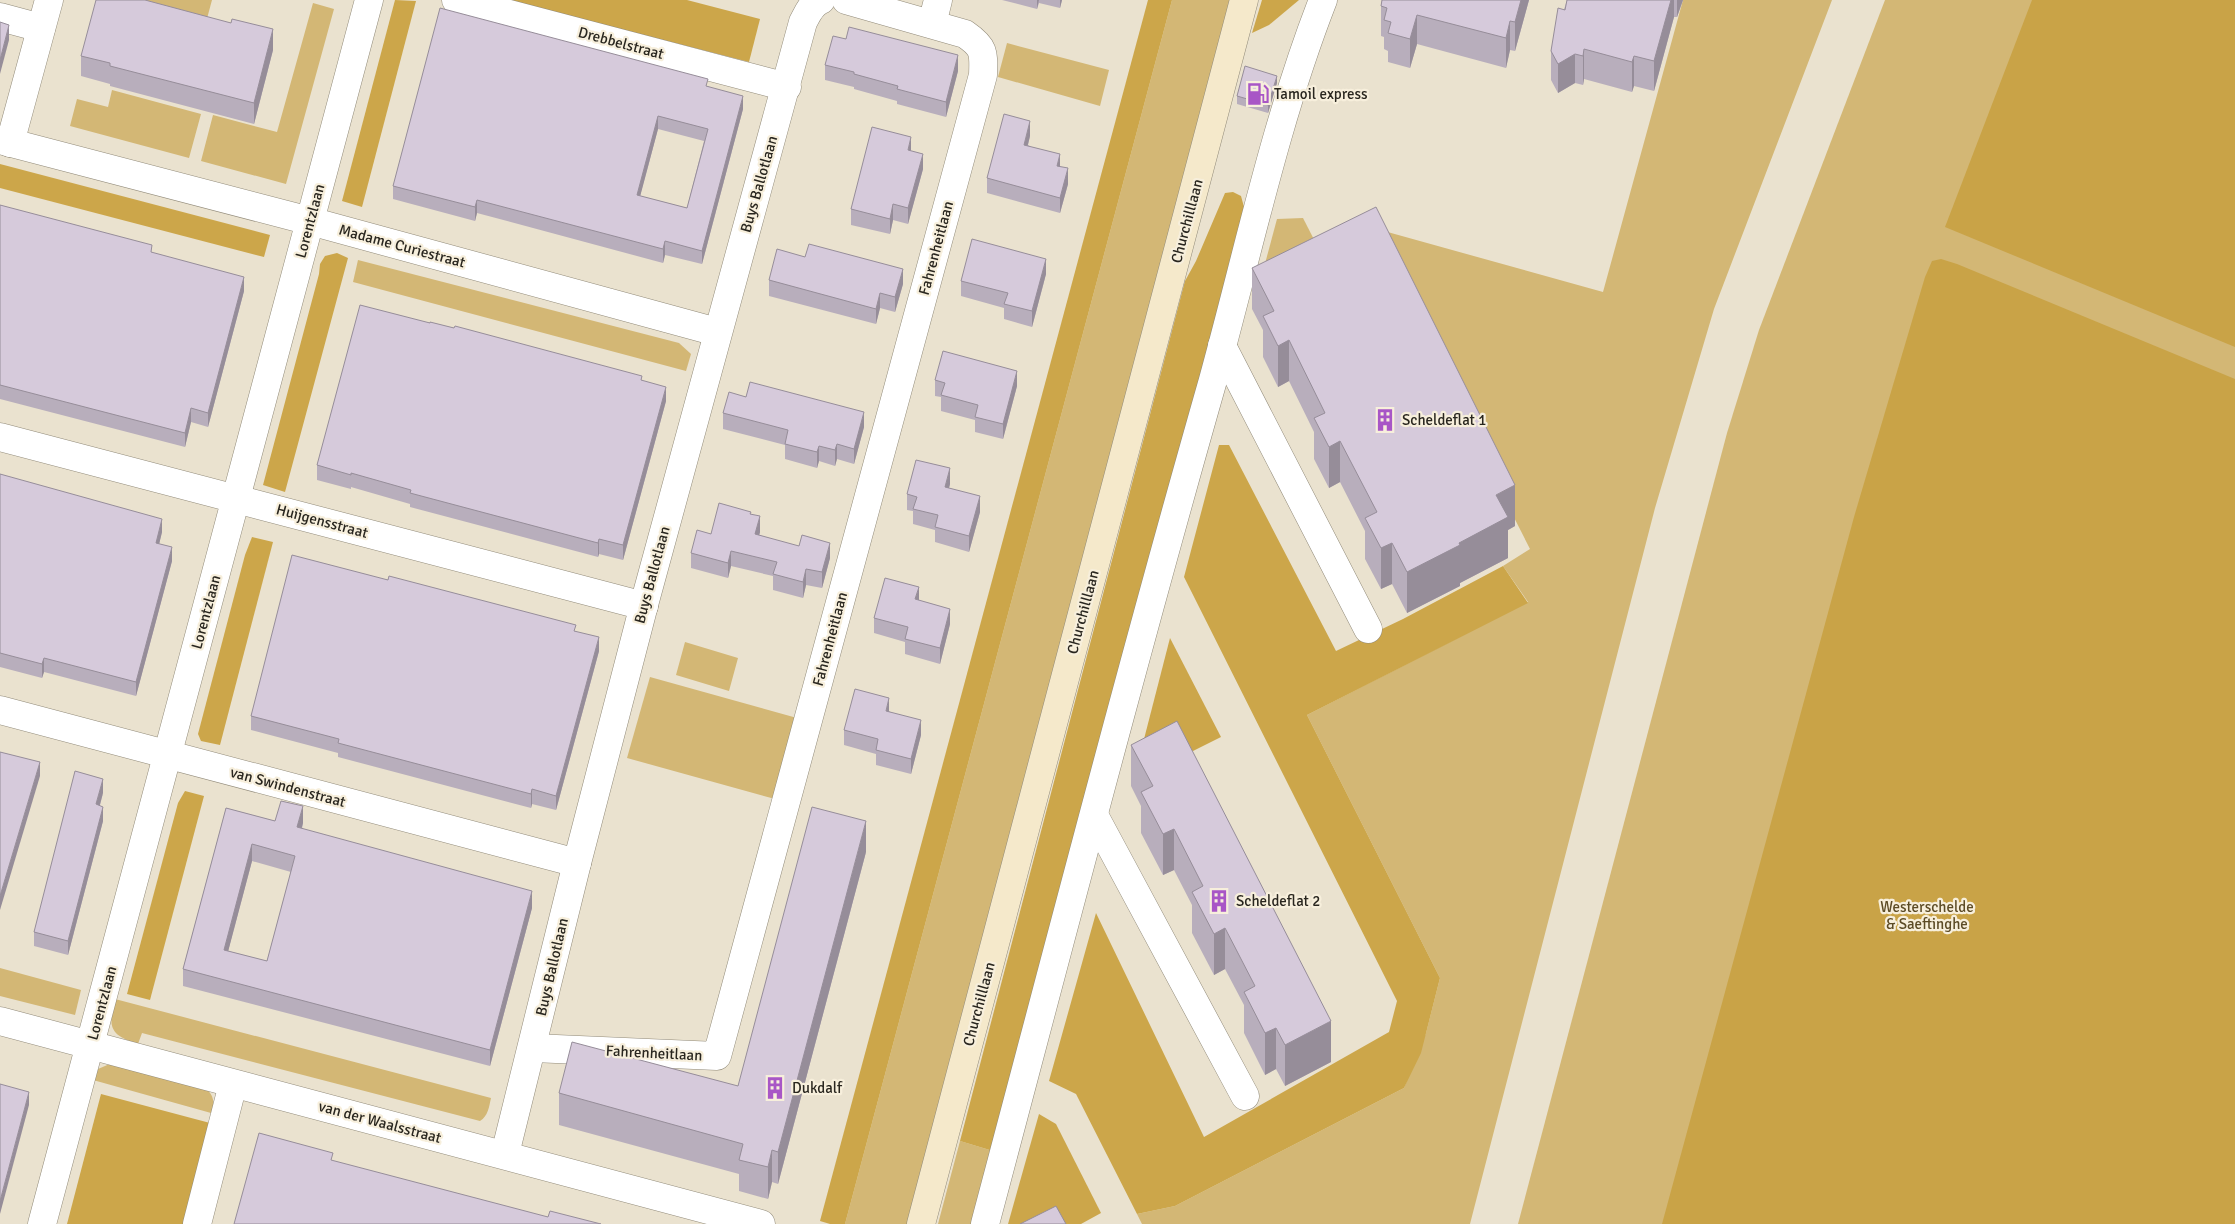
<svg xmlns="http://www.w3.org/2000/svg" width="2235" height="1224" viewBox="0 0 2235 1224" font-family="Signika,sans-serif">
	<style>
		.green { fill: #d3b775 }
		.forest { fill: #cca64a }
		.water { fill: #c9a347 }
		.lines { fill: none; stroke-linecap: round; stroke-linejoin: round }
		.minor-casing { stroke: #928b7a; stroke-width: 29 }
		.secondary-casing { stroke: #928b7a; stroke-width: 29 }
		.minor { stroke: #fff; stroke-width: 28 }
		.secondary { stroke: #f5e9cb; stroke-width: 28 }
		.wall { fill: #b8aebc; fill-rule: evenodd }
		.shaded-wall { fill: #968d99 }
		.building { fill: #d6cadb; stroke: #968d99; fill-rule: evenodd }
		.labels { text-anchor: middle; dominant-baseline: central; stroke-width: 4.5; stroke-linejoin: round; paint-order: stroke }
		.street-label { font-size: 15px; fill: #29261f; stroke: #f7efdc }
		.poi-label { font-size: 15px; fill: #29261f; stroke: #f7efdc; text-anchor: start }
		.park-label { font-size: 15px; fill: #5c4b25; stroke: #f7efdc }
	</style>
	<rect width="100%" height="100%" fill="#eae2cf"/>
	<g class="green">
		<polygon points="112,0 212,0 205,26"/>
		<polygon points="1172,0 1230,0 909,1224 845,1224"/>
		<polygon points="1683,0 1832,0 1714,309 1655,508 1470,1224 1142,1224 1137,1214 1175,1206 1404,1088 1426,1033 1440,978 1307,715 1528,602 1503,566 1530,549 1366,226 1603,292"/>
		<polygon points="1885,0 2235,0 2235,1224 1518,1224 1727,433 1759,330"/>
		<polygon points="313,3 334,9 286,184 201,161 213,115 277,132"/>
		<polygon points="1007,43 1109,70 1100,106 998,77"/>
		<polygon points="112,90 201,114 189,158 70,126 77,99 108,107"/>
		<polygon points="1303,218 1327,265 1255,301 1277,219"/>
		<polygon points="358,260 679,343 691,354 686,371 353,282"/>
		<polygon points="685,642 738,658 729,691 676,675"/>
		<polygon points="650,677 797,718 775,799 627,758"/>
		<polygon points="0,968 81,990 75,1015 0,996"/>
		<path d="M115,999L491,1098C489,1107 488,1116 480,1121L142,1033L138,1044C109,1035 108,1027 115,999Z"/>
		<path d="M112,1063L206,1088C213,1095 216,1103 211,1113L93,1080L98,1069Z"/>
		<polygon points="960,1141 993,1151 974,1224 938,1224"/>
	</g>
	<g class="forest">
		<polygon points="395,0 416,1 362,207 342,201"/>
		<polygon points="508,0 687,0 760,19 749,62"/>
		<polygon points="1148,0 1172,0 845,1224 830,1224 820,1221"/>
		<polygon points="1262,0 1299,0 1269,25 1252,33"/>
		<polygon points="0,164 270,235 264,257 0,188"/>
		<polygon points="1233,192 1241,196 1244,207 1242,221 993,1151 960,1141 1185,281 1196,261 1225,193"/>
		<polygon points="337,253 348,258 285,492 263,485 319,274 320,264 325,256"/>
		<polygon points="1219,445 1229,445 1336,651 1403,619 1503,566 1528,603 1307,715 1440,978 1421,1053 1404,1088 1175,1206 1137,1214 1076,1094 1049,1081 1096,913 1204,1137 1389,1032 1397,1001 1184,577"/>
		<polygon points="252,537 273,542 220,745 201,741 198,734 245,555"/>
		<polygon points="1170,638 1221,737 1181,757 1143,743"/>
		<polygon points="185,791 204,796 150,1000 127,994 178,803"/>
		<polygon points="101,1094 210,1123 183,1224 67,1224"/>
		<polygon points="1039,1114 1056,1124 1101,1213 1081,1224 1008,1224"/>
	</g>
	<g class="water">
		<polygon points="2032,0 2235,0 2235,347 1945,227"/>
		<polygon points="1941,259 1957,264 2235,379 2235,1224 1662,1224 1854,517 1925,277 1932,261"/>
	</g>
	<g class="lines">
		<defs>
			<g id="minor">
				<polyline points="456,0 787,87"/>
				<polyline points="0,17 41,28"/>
				<polyline points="932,24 938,0"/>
				<polyline points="0,140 310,221 717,332"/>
				<polyline points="10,143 49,0"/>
				<polyline points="1222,346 1368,629"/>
				<polyline points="0,437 644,606"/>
				<polyline points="0,710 577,863"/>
				<polyline points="1095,817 1245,1096"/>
				<polyline points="0,1021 761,1224"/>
				<path d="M533,1048L717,1056L983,75C984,52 984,47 965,34L846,0"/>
				<path d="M505,1154L577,863L645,601L803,22C808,13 811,4 821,0"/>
				<polyline points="42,1224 369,0"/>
				<polyline points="197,1224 233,1084"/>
				<path d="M985,1224C1060,942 1133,660 1213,380C1248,253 1275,123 1323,0"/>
			</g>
			<polyline id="secondary" points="921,1224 1244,0"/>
		</defs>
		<use href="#minor" class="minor-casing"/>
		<use href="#secondary" class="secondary-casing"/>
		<use href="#minor" class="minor"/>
		<use href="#secondary" class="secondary"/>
	</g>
	<g class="wall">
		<polygon points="1002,0 1062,0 1060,8 1039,3 1037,9"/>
		<polygon points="1382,0 1529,0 1515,51 1510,50 1506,68 1417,44 1410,68 1388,62 1388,51 1384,49 1384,37 1381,36 1381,6"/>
		<polygon points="1567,0 1683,0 1677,17 1674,17 1654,91 1634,86 1632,92 1584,79 1583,85 1575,83 1558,93 1551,80 1551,51"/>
		<polygon points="273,50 254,124 110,86 110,84 81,76 81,56"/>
		<polygon points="825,65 958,71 946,117 897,104 897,101 854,89 854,87 825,80"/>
		<polygon points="1277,83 1268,113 1237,104 1237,96"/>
		<path d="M708,86L743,109L702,264L665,255L663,263L477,213L475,221L393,199V186ZM658,129L704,141L687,208L640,196Z"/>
		<polygon points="1030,136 1028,145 1060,166 1068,184 1060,213 987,193 987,178"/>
		<polygon points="911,151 923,169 908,224 893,220 890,234 851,225 851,209"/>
		<polygon points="0,205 152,253 244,291 208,427 191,422 185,447 0,399"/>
		<polygon points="1252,268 1515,526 1508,530 1508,558 1460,583 1460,586 1407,613 1392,584 1381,589 1365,559 1365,531 1340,482 1329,488 1314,459 1314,432 1289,381 1278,387 1263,357 1263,330 1252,309"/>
		<polygon points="1046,274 1032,327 1004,319 1004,308 961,296 961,281"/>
		<polygon points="769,280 903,284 895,312 880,308 876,324 769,296"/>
		<polygon points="642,380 666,401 623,560 599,554 598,557 410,507 410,504 351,487 351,489 317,480 317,465"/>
		<polygon points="935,380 1017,386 1003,439 975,432 975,420 941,411 941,397 935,396"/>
		<polygon points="723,413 864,427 854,464 837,459 835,466 819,461 817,468 785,459 785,445 723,429"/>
		<polygon points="0,474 162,532 159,544 172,561 136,696 44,672 42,678 0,667"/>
		<polygon points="950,484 949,488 980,512 969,552 935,542 935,530 913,524 913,511 907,510 907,494"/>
		<polygon points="751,514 760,532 759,535 830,558 822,588 806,585 803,598 773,590 773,576 731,566 728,578 691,568 691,553 711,534"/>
		<polygon points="919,600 950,624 940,664 905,654 905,642 874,633 874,618"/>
		<polygon points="576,631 599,651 556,810 532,804 531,808 338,757 338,753 251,730 251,716"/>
		<polygon points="889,711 921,735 911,774 876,765 876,754 844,745 844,730"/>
		<polygon points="1131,745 1331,1062 1285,1086 1276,1069 1265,1075 1244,1033 1244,1005 1225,969 1214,975 1192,933 1192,905 1174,870 1163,875 1141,833 1141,806 1131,786"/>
		<polygon points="103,793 100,805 103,821 68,955 34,946 34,932"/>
		<path d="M226,808L275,821L303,823L302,829L532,908L490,1066L183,986V969ZM252,861L291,872L267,961L228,951Z"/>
		<polygon points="866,852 778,1184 772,1182 768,1199 739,1191 739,1174 559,1125 559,1093 738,1086"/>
	</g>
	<g class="shaded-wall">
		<polygon points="1037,0 1039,0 1037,9"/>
		<polygon points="1060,0 1062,0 1060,8"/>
		<polygon points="1521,0 1529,0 1515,51 1515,22"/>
		<polygon points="1671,0 1674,0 1674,17 1654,91 1654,61"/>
		<polygon points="1677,0 1683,0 1677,17"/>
		<polygon points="1417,15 1417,44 1410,68 1410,39"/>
		<polygon points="1510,21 1510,50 1506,68 1506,38"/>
		<polygon points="9,25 9,40 0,74 0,60"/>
		<polygon points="273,29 273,50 254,124 254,103"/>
		<polygon points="1584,49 1584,79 1583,85 1583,56"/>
		<polygon points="1575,54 1575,83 1558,93 1558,64"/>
		<polygon points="958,55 958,71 946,117 946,102"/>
		<polygon points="1634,56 1634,86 1632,92 1632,62"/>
		<polygon points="1277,76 1277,83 1268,113 1268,105"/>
		<polygon points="743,96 743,109 702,264 702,251"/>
		<polygon points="658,116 658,129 637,208 637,195"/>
		<polygon points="1030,121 1030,136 1024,160 1024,145"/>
		<polygon points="911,137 911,153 908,150"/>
		<polygon points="923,154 923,169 908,224 908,208"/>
		<polygon points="1060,154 1060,169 1057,166"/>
		<polygon points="1068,168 1068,184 1060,213 1060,198"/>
		<polygon points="477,200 477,213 475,221 475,207"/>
		<polygon points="893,204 893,220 890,234 890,219"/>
		<polygon points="665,241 665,255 663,263 663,249"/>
		<polygon points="1046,259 1046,274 1032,327 1032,311"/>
		<polygon points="903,269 903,284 895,312 895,297"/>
		<polygon points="244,277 244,291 208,427 208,413"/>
		<polygon points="880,293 880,308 876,324 876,309"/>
		<polygon points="1289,340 1289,381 1278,387 1278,346"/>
		<polygon points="1017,371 1017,386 1003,439 1003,424"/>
		<polygon points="666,387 666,401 623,560 623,545"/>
		<polygon points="191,408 191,422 185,447 185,433"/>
		<polygon points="864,412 864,427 854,464 854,449"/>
		<polygon points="1340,441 1340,482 1329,488 1329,447"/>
		<polygon points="837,444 837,459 835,466 835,450"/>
		<polygon points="819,446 819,461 817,468 817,452"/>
		<polygon points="950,468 950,484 945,502 945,487"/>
		<polygon points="1515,485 1515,526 1508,530 1508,558 1460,583 1460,586 1407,613 1407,572 1459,543 1496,495"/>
		<polygon points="980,496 980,512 969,552 969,536"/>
		<polygon points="760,516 760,532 755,550 755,534"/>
		<polygon points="162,519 162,532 156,557 156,543"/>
		<polygon points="599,539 599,554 598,557 598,543"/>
		<polygon points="830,543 830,558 822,588 822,572"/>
		<polygon points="1392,543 1392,584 1381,589 1381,548"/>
		<polygon points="172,547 172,561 136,696 136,682"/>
		<polygon points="731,551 731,566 728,578 728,563"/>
		<polygon points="806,569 806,585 803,598 803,582"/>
		<polygon points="919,587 919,603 915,599"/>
		<polygon points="950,609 950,624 940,664 940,648"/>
		<polygon points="599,637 599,651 556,810 556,796"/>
		<polygon points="44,658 44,672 42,678 42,664"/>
		<polygon points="889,698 889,714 886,711"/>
		<polygon points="921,720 921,735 911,774 911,759"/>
		<polygon points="40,762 40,776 0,910 0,896"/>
		<polygon points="103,779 103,793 96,819 96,804"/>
		<polygon points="532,789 532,804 531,808 531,794"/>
		<polygon points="303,806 303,823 297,844 297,827"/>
		<polygon points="103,807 103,821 68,955 68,941"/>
		<polygon points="866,821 866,852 778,1184 778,1152"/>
		<polygon points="1174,829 1174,870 1163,875 1163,834"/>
		<polygon points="252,844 252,861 224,967 224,950"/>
		<polygon points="532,891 532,908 490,1066 490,1050"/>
		<polygon points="1225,928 1225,969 1214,975 1214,934"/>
		<polygon points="1331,1021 1331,1062 1285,1086 1285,1045"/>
		<polygon points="1276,1028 1276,1069 1265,1075 1265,1033"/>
		<polygon points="29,1092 29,1105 0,1214 0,1201"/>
		<polygon points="772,1150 772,1182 768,1199 768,1167"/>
	</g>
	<g class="building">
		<polygon points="96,0 145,0 231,23 232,19 273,29 254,103 110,66 110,63 81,56"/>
		<polygon points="1382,0 1521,0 1515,22 1510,21 1506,38 1417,15 1410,39 1388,33 1391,22 1384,20 1387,8 1381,6"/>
		<polygon points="1567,0 1671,0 1654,61 1634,56 1632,62 1584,49 1583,56 1575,54 1558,64 1551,51 1558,8 1565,10"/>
		<path d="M440,8L708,79L706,86L743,96L702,251L665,241L663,249L477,200L475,207L393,186ZM658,116L708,129L687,208L637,195Z"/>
		<polygon points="0,22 9,25 0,60"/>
		<polygon points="849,27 958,55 946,102 897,89 898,86 854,74 854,72 825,65 833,36 846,39"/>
		<polygon points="1245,66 1277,76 1268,105 1237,96"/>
		<polygon points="1004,114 1030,121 1024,145 1060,154 1057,166 1068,168 1060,198 987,178"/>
		<polygon points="872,127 911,137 908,150 923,154 908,208 893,204 890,219 851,209"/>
		<polygon points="0,205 152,245 151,252 244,277 208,413 191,408 185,433 0,385"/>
		<polygon points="1376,207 1515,485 1496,495 1508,517 1459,543 1460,545 1407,572 1392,543 1381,548 1365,518 1377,512 1340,441 1329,447 1314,418 1325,413 1289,340 1278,346 1263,316 1274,311 1252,268"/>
		<polygon points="972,239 1046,259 1032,311 1004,304 1008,293 961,281"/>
		<polygon points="809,244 903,269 895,297 880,293 876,309 769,280 777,249 805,257"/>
		<polygon points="360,305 430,323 430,322 454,328 455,326 642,376 641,380 666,387 623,545 599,539 598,543 410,493 411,490 351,473 351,475 317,465"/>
		<polygon points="943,351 1017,371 1003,424 975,417 978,405 941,395 945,383 935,380"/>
		<polygon points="750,382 864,412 854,449 837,444 835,450 819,446 817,452 785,444 788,430 723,413 729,392 746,397"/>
		<polygon points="916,460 950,468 945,487 980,496 969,536 935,527 938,515 913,509 917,497 907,494"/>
		<polygon points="0,474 162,519 156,543 172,547 136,682 44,658 42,664 0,653"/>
		<polygon points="719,503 751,512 750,514 760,516 755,534 799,546 802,535 830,543 822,572 806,569 803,582 773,574 777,562 731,551 728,563 691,553 697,530 711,534"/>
		<polygon points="292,555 388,580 389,576 576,625 574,631 599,637 556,796 532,789 531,794 338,743 339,739 251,716"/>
		<polygon points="885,578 919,587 915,599 950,609 940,648 905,639 908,627 874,618"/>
		<polygon points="855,689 889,698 886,711 921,720 911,759 876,750 878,739 844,730"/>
		<polygon points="1177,721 1331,1021 1285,1045 1276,1028 1265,1033 1244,992 1255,986 1225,928 1214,934 1192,892 1203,886 1174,829 1163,834 1141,792 1153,786 1131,745"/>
		<polygon points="0,752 40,762 0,896"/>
		<polygon points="75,771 103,779 96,804 103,807 68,941 34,932"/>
		<path d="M281,801L303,806L297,827L532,891L490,1050L183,969L226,808L275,821ZM252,844L295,856L267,961L224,950Z"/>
		<polygon points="812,807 866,821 778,1152 772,1150 768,1167 739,1160 743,1144 559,1093 572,1042 738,1086"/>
		<polygon points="0,1084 29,1092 0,1201"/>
		<polygon points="259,1133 333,1153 331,1160 548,1217 550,1211 601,1224 234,1224"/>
		<polygon points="1056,1206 1066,1224 1020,1224"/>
	</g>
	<defs>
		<symbol id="fuel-bare" viewBox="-9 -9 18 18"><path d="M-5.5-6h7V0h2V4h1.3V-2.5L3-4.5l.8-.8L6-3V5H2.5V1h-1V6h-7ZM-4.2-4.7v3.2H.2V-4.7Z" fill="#a856c6" stroke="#f7efdc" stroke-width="2.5" paint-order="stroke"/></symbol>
		<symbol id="building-bare" viewBox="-9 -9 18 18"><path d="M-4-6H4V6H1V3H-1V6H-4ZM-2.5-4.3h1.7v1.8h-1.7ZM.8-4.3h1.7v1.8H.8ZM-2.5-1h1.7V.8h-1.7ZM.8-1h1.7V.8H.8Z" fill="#a856c6" stroke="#f7efdc" stroke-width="2.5" paint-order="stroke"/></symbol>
	</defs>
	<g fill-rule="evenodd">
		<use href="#fuel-bare" x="1242" y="78" width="32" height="32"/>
		<use href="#building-bare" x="1369" y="404" width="32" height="32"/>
		<use href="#building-bare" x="1203" y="885" width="32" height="32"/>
		<use href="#building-bare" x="759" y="1072" width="32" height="32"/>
	</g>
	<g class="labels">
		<g class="street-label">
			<text transform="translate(621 43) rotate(15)">Drebbelstraat</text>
			<text transform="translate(759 184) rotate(-74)">Buys Ballotlaan</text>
			<text transform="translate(310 221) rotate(-75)">Lorentzlaan</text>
			<text transform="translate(1187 221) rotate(-75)">Churchilllaan</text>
			<text transform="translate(402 246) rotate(15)">Madame Curiestraat</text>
			<text transform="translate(936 248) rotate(-75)">Fahrenheitlaan</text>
			<text transform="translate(322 521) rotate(15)">Huijgensstraat</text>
			<text transform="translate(652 575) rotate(-75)">Buys Ballotlaan</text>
			<text transform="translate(206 612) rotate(-75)">Lorentzlaan</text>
			<text transform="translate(1083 612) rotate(-75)">Churchilllaan</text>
			<text transform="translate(830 639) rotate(-75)">Fahrenheitlaan</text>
			<text transform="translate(288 787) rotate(15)">van Swindenstraat</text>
			<text transform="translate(552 967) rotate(-77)">Buys Ballotlaan</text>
			<text transform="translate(102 1003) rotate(-75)">Lorentzlaan</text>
			<text transform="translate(979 1004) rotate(-75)">Churchilllaan</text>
			<text transform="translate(654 1053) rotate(3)">Fahrenheitlaan</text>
			<text transform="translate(380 1122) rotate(15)">van der Waalsstraat</text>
		</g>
		<g class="poi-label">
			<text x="1274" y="94">Tamoil express</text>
			<text x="1402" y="420">Scheldeflat 1</text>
			<text x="1236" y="901">Scheldeflat 2</text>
			<text x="792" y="1088">Dukdalf</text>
		</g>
		<g class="park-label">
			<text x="1927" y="907">Westerschelde<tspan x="1927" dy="17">&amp; Saeftinghe</tspan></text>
		</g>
	</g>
</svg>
